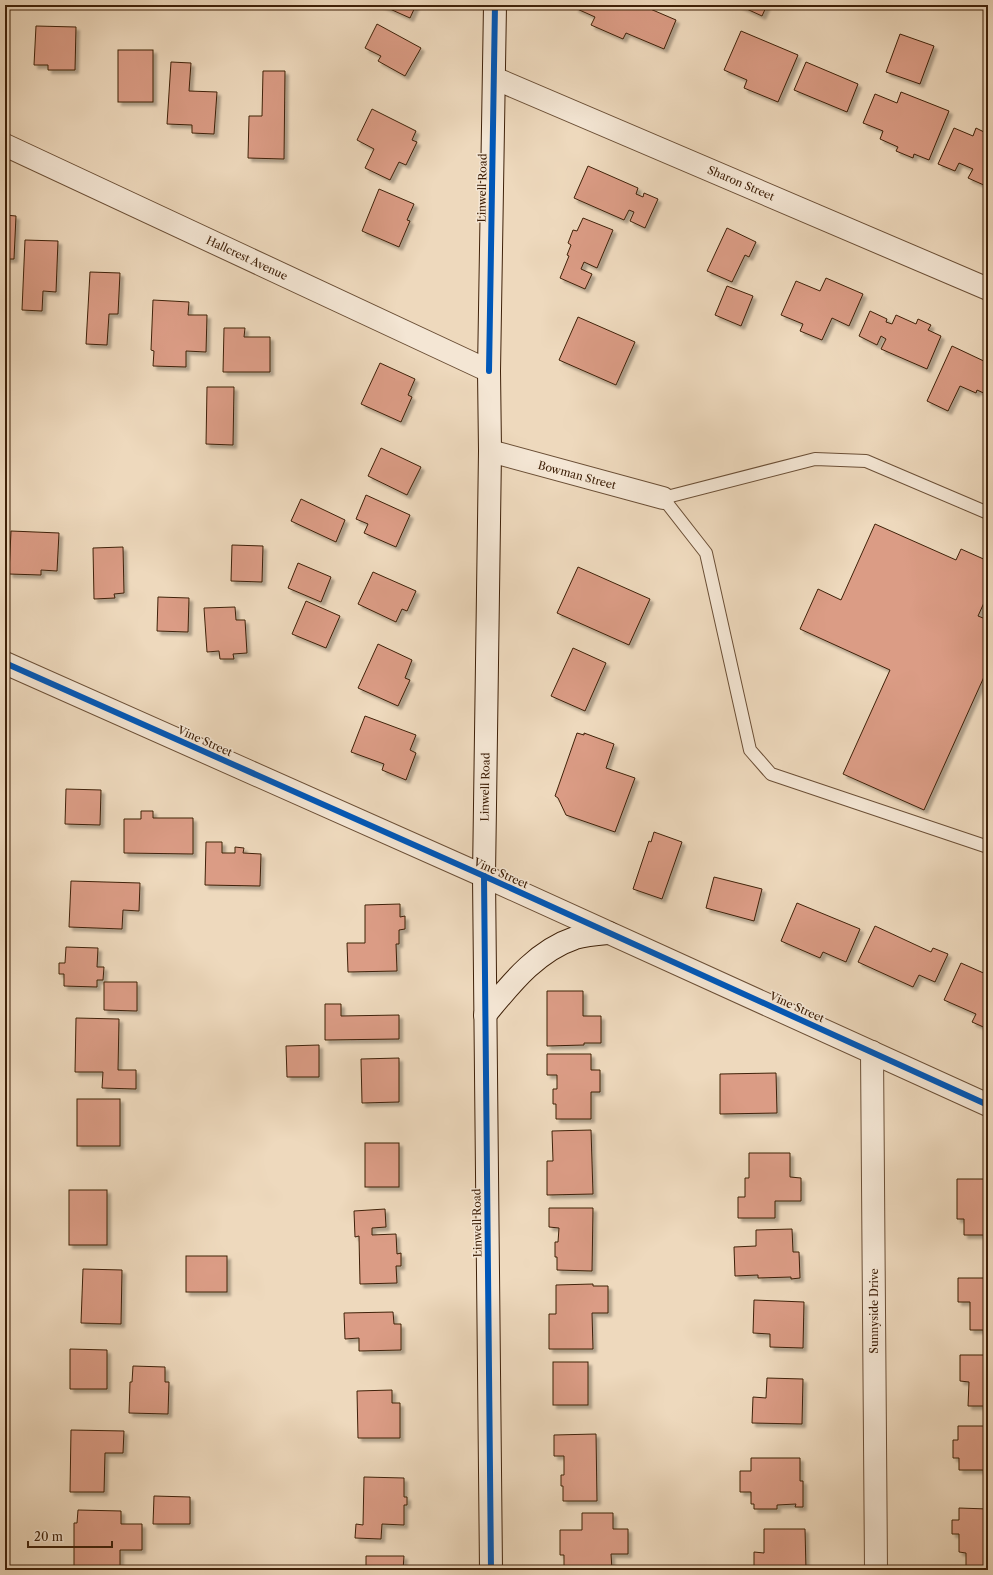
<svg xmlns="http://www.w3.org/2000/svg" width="993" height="1575" viewBox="0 0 993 1575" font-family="'Libre Caslon Text',serif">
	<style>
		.building { fill: #db9c85; stroke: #3f2109; filter: url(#shadow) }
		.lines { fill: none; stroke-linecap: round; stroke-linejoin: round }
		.service-casing { stroke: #6b4f36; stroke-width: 14 }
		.minor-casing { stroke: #6b4f36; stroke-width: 24 }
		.tertiary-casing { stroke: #6b4f36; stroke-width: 24 }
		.secondary-casing { stroke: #3f2109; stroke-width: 24 }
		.service { stroke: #f4e6d4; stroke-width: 12 }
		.minor { stroke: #f4e6d4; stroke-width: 22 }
		.tertiary { stroke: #f4e6d4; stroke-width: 22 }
		.secondary { stroke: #f4e6d4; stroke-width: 22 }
		.cycleway-casing { stroke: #f4e6d4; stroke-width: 8 }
		.cycleway { stroke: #0057b8; stroke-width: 6 }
		.labels { text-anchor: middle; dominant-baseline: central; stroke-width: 3; stroke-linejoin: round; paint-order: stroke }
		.street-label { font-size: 11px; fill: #3f2109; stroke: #f4e6d4 }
	</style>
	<defs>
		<filter id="shadow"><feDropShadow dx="3.5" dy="3.5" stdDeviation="1" flood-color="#0004"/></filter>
	</defs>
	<rect width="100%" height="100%" fill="#eed9bd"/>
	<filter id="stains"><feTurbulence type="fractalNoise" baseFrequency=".005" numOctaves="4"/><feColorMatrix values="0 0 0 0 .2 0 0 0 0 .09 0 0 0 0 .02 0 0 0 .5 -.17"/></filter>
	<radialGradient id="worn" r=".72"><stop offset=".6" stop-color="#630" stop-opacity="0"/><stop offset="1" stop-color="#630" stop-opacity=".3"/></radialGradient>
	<g class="building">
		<polygon points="381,5 416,5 410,18"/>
		<polygon points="576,5 641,5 676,20 664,49 626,33 623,39 591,25 595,17 575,8"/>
		<polygon points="738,5 767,5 762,16"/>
		<polygon points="377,24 421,48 405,76 378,61 381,56 365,48"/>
		<polygon points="36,26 76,27 75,70 48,70 48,65 34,65"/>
		<polygon points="741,31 798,55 778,102 744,88 747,80 724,70"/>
		<polygon points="900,34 934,46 920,84 886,72"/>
		<rect x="118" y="50" width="35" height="52"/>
		<polygon points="171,62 191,63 189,91 217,92 214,134 192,133 192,125 167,124"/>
		<polygon points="806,62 858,84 847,112 794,90"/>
		<polygon points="263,71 285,71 284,159 248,158 249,116 262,116"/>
		<polygon points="901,92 949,111 929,160 914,154 913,158 896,151 898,147 880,139 883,131 863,123 875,94 897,103"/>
		<polygon points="372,109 416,131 412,140 417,142 406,165 399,162 390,180 365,168 374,149 357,140"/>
		<polygon points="954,128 973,136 976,128 988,134 988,182 986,186 968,178 973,169 959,163 955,171 938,164"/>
		<polygon points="588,166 638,188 636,194 643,197 644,193 658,199 645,228 630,221 634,212 629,210 624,220 574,198"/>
		<polygon points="379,189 414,204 407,220 410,221 399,247 362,231"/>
		<polygon points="5,215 16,216 14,259 5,259"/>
		<polygon points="583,218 613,230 597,268 584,262 581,269 592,274 585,289 560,278 569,256 567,255 571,245 568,243 573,230 577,231"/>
		<polygon points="727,228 756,242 749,257 745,255 732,282 707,271"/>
		<polygon points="25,240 58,241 56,292 43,291 42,311 22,310"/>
		<polygon points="90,272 120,273 118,314 109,314 107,345 86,344"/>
		<polygon points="826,278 863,294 849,326 832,318 822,340 800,331 803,324 781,315 796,281 820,291"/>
		<polygon points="727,286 753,296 741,326 715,315"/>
		<polygon points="153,300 189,302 188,315 207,315 206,352 186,351 186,367 153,366 154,351 151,350"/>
		<polygon points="870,311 887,319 886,322 892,324 896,315 916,324 918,319 931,325 928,330 941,336 927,369 881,349 886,339 881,336 877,345 859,336"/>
		<polygon points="578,317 635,342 616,385 559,360"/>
		<polygon points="224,328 245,328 244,337 270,337 270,372 223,372"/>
		<polygon points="952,346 988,363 988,395 977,390 976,393 960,386 948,411 927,401"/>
		<polygon points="380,363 415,379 408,395 412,397 401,422 361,404"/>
		<polygon points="207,387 234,387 233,445 206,444"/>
		<polygon points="381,448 421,467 407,495 368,476"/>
		<polygon points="366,495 410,515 396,547 364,533 368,524 356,519"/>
		<polygon points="301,499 345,520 336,542 291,521"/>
		<polygon points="875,524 956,560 961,549 988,561 988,594 978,616 988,620 988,655 984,664 988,666 988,668 924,810 843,774 890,670 800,629 818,589 841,600"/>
		<polygon points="11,531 59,533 57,571 41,570 41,575 9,574"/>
		<polygon points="232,545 263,546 262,582 231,581"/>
		<polygon points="123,547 124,593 114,594 115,598 94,599 93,548"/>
		<polygon points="298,563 331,577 321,602 288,588"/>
		<polygon points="578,567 650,599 629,645 557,613"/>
		<polygon points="373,572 416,591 407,611 402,609 396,622 358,604"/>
		<polygon points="158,597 189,598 188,632 157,631"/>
		<polygon points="306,601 340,616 326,648 292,634"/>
		<polygon points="235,607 236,620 245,620 247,653 233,654 234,659 220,659 219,651 207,652 204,608"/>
		<polygon points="378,644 412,660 405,678 410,680 398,706 358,688"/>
		<polygon points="573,648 606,663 585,711 551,696"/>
		<polygon points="365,716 416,735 410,750 416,753 406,780 382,770 384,764 351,752"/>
		<polygon points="577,733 584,735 584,733 614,744 606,768 635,778 615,832 566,815 558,798 555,796"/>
		<polygon points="66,789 101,790 100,825 65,824"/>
		<polygon points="141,811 153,811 153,818 193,818 193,854 124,853 124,819 141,819"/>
		<polygon points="654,832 682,842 662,899 633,889 649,841 651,842"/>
		<polygon points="206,842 222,842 222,853 235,853 235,847 244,848 243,853 261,854 260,886 205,885"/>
		<polygon points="714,877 762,889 754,921 706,908"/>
		<polygon points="71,881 140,883 139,911 123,910 122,929 69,927"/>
		<polygon points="797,903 860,929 846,962 823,952 820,958 781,941"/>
		<polygon points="400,904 400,917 405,916 405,929 399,930 399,944 396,944 397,971 348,972 347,943 365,943 365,905"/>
		<polygon points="875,926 931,952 933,948 948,954 935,982 919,975 913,987 858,962"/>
		<polygon points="66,947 98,948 97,967 104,967 103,980 97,980 97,987 64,986 64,974 59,974 59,963 65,963"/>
		<polygon points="961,963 988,975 988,1029 972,1022 976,1014 944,1000"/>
		<polygon points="104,982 137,982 137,1011 104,1010"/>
		<polygon points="547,991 583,991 583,1016 601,1016 601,1043 584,1043 584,1045 547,1046"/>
		<polygon points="325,1004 341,1004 341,1016 399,1015 399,1039 325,1040"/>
		<polygon points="76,1018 119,1019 118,1070 136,1070 136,1089 102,1088 103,1072 75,1072"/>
		<polygon points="319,1045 319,1077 287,1077 286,1046"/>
		<polygon points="547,1054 591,1054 591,1070 600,1070 600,1092 591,1092 591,1119 556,1119 556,1104 553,1104 553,1089 557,1089 557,1075 547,1075"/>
		<polygon points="399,1058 399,1102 362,1103 361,1059"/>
		<polygon points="776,1073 777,1113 720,1114 720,1074"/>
		<rect x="77" y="1099" width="43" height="47"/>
		<polygon points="591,1130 593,1194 547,1195 547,1161 553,1161 552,1131"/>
		<rect x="365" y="1143" width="34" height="44"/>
		<polygon points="749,1153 790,1153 790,1177 801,1178 801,1201 775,1201 775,1218 738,1218 738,1197 745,1197 745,1178 749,1178"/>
		<polygon points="957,1179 988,1179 988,1235 964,1235 964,1219 957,1219"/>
		<rect x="69" y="1190" width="38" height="55"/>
		<polygon points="549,1208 593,1208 592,1271 557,1270 557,1257 555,1257 555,1242 558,1242 559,1228 549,1227"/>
		<polygon points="385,1209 386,1227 372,1228 372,1235 396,1234 397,1254 401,1253 401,1266 396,1266 397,1283 360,1284 359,1236 355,1237 354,1211"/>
		<polygon points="792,1229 793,1252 799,1252 800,1278 791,1279 791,1277 758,1278 758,1275 735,1276 734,1247 756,1246 756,1230"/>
		<rect x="186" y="1256" width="41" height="36"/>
		<polygon points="83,1269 122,1270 121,1324 81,1323"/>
		<polygon points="958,1278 988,1278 988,1330 970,1330 970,1302 958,1302"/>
		<polygon points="593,1284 593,1286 608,1286 608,1313 592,1313 593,1349 549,1349 549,1314 556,1314 556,1285"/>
		<polygon points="754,1300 804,1302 803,1348 770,1347 770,1334 753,1333"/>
		<polygon points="393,1312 394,1324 401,1324 401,1350 359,1351 359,1338 345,1339 344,1313"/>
		<polygon points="70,1349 107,1350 107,1389 70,1389"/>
		<polygon points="960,1355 988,1355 988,1406 968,1406 969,1382 960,1381"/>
		<rect x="553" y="1362" width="35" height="43"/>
		<polygon points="133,1366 165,1367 165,1382 169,1382 168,1414 129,1413 130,1382 132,1382"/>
		<polygon points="767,1378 803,1379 802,1424 752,1423 753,1397 766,1398"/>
		<polygon points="392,1390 392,1403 400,1403 400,1438 358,1438 357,1391"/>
		<polygon points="958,1426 988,1426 988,1470 959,1470 959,1458 953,1458 953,1440 958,1440"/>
		<polygon points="71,1430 124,1431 123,1453 105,1453 104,1492 70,1492"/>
		<polygon points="596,1434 597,1501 563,1501 563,1486 561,1486 561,1475 564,1475 564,1456 554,1456 554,1435"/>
		<polygon points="751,1458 800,1458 800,1481 803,1481 803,1507 795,1507 796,1504 777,1505 777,1509 754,1509 754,1504 751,1504 751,1492 740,1492 740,1471 751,1471"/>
		<polygon points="364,1477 404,1478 404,1497 407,1497 407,1505 404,1505 404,1525 382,1524 381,1539 355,1538 356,1524 363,1525"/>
		<polygon points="154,1496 190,1497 190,1524 153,1524"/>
		<polygon points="959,1508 988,1509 988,1569 966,1569 966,1553 959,1552 959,1534 952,1534 952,1520 959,1520"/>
		<polygon points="78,1510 121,1511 121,1524 142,1524 142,1550 120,1550 120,1570 74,1570 74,1523 77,1523"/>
		<polygon points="582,1513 613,1513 613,1529 628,1529 628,1554 611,1554 612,1570 564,1570 564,1555 560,1555 560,1530 582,1530"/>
		<polygon points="764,1529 805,1529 806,1570 754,1570 754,1552 764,1553"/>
		<polygon points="366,1556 404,1556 403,1570 366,1570"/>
	</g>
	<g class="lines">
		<defs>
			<polyline id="service" points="988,513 866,461 815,459 663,498 706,553 750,750 771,774 988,847"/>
			<g id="minor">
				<polyline points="494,78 988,289"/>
				<polyline points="5,145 489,371"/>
				<polyline points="490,451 663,498"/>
				<polyline points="872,1052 876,1570"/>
			</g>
			<polyline id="tertiary" points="5,663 484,876 988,1105"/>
			<g id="secondary">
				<path d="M485,1015C510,985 536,951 575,938C586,935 598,934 609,933"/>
				<polyline points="491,1570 484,876 490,451 489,371 495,5"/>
			</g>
		</defs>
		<use href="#service" class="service-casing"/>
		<use href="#minor" class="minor-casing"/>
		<use href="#tertiary" class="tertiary-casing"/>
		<use href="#secondary" class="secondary-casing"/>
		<use href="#service" class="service"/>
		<use href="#minor" class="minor"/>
		<use href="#tertiary" class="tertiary"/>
		<use href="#secondary" class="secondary"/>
		<defs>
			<g id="cycleway">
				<polyline points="489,371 495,5"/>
				<polyline points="5,663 484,876 988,1105"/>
				<polyline points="484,876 491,1570"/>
			</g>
		</defs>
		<use href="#cycleway" class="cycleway-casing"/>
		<use href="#cycleway" class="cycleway"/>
	</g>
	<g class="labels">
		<g class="street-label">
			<text transform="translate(741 183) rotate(23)">Sharon Street</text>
			<text transform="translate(482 188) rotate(-89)">Linwell Road</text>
			<text transform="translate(247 258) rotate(25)">Hallcrest Avenue</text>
			<text transform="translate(577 475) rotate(15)">Bowman Street</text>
			<text transform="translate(205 741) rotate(24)">Vine Street</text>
			<text transform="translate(485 787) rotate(-89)">Linwell Road</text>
			<text transform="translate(501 873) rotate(24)">Vine Street</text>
			<text transform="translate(797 1007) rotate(24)">Vine Street</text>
			<text transform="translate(477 1223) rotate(-91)">Linwell Road</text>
			<text transform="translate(874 1311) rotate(-90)">Sunnyside Drive</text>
		</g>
	</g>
	<rect width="993" height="1575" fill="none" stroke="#eed9bd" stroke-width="20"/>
	<rect x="6" y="6" width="981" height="1563" fill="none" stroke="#3f2109" stroke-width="2"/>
	<rect x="10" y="10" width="973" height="1555" fill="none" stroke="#3f2109"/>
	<path d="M28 1541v6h84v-6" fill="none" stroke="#3f2109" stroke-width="2"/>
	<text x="34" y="1541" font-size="12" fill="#3f2109" stroke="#f4e6d4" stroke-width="3" paint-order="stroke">20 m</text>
	<rect width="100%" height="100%" filter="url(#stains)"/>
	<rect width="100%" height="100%" fill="url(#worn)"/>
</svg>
